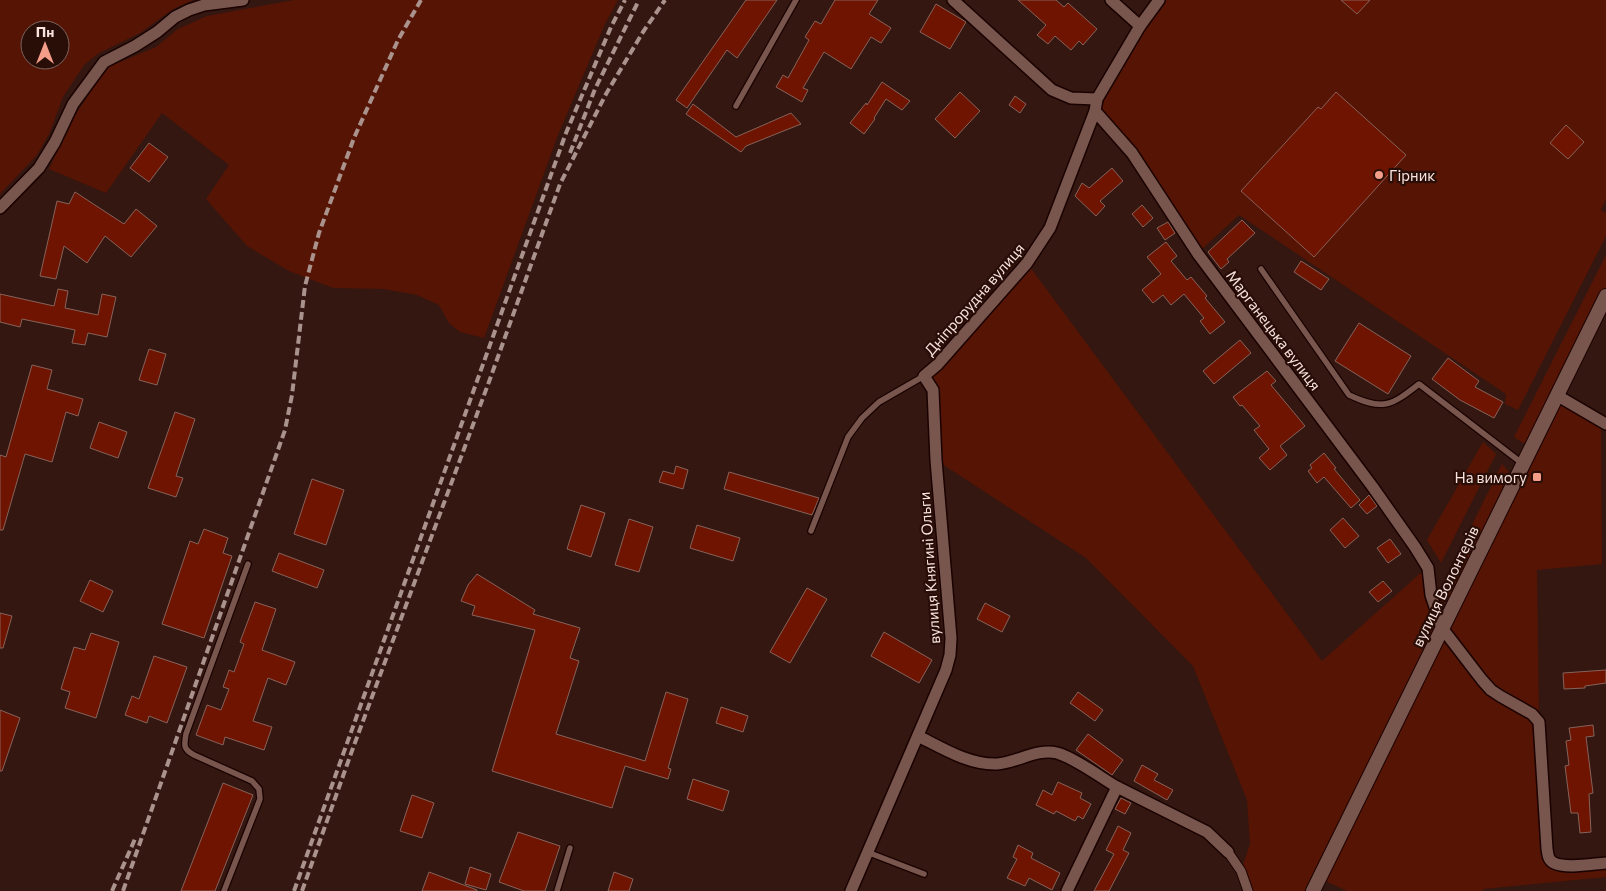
<svg xmlns="http://www.w3.org/2000/svg" width="1606" height="891" viewBox="0 0 1606 891" font-family="Commissioner,sans-serif">
	<style>
		.green { fill: #561405; fill-rule: evenodd }
		.building { fill: #6f1400; stroke: #86635b }
		.lines { fill: none; stroke-linecap: round; stroke-linejoin: round }
		.service-casing { stroke: #1a0200; stroke-width: 8 }
		.pedestrian-casing { stroke: #1a0200; stroke-width: 11 }
		.minor-casing { stroke: #1a0200; stroke-width: 14 }
		.tertiary-casing { stroke: #1a0200; stroke-width: 16 }
		.service { stroke: #78564d; stroke-width: 5.5 }
		.pedestrian { stroke: #78564d; stroke-width: 9 }
		.minor { stroke: #78564d; stroke-width: 11 }
		.tertiary { stroke: #78564d; stroke-width: 14 }
		.rail { stroke: #ab938d; stroke-width: 4; stroke-dasharray: 8 4; stroke-linecap: butt }
		.poi-dot { fill: #f49e89; stroke: #290e07; stroke-width: 2 }
		.labels { text-anchor: middle; dominant-baseline: central; stroke-width: 4.5; stroke-linejoin: round; paint-order: stroke }
		.poi-label { font-size: 15px; fill: #f7e2dd; stroke: #290e07; text-anchor: start }
		.street-label { font-size: 15px; fill: #f7e2dd; stroke: #290e07 }
	</style>
	<rect width="100%" height="100%" fill="#341710"/>
	<g class="green">
		<path d="M0,0H193L173,9L140,33L99,53L84,65L63,97L49,134L37,155L0,194ZM30,30H60V60H30Z"/>
		<polygon points="294,0 618,0 605,24 558,135 484,338 460,332 449,323 439,305 417,295 384,289 333,288 289,271 247,246 206,199 229,165 162,113 106,193 49,169 74,117 106,68 156,47 178,29 207,16"/>
		<polygon points="1165,0 1606,0 1606,199 1601,210 1606,213 1606,236 1518,410 1505,404 1506,394 1239,215 1202,249 1137,151 1101,110 1103,95 1143,29"/>
		<polygon points="1606,255 1606,290 1527,443 1523,443 1514,437"/>
		<polygon points="1027,263 1322,661 1424,570 1442,627 1558,396 1601,422 1602,564 1537,570 1539,722 1554,863 1606,863 1606,877 1484,889 1482,891 1347,891 1319,878 1313,891 1248,891 1241,871 1250,844 1247,800 1193,666 1086,558 936,460 933,390 924,376"/>
		<polygon points="1483,442 1496,454 1441,563 1427,540"/>
		<polygon points="1502,464 1508,471 1511,477 1448,603 1442,602 1438,594"/>
	</g>
	<g class="building">
		<polygon points="746,0 777,0 737,58 727,50 687,108 676,100"/>
		<polygon points="835,0 878,0 869,14 891,28 881,43 871,37 851,69 824,52 803,88 808,90 802,102 776,87 783,75 788,78 809,40 805,37 815,21 821,24"/>
		<polygon points="1018,0 1056,0 1064,7 1068,3 1097,29 1083,45 1079,41 1071,50 1055,36 1048,44 1037,35 1046,25"/>
		<polygon points="1341,0 1370,0 1357,14"/>
		<polygon points="936,4 966,22 950,49 920,32"/>
		<polygon points="882,82 910,101 902,110 886,99 874,118 875,119 864,134 850,123 866,103 867,105"/>
		<polygon points="960,92 980,111 955,138 935,119"/>
		<polygon points="1336,92 1406,155 1314,257 1241,191 1318,107 1321,109"/>
		<polygon points="1015,96 1026,104 1020,113 1009,105"/>
		<polygon points="693,104 736,137 791,113 801,124 746,146 741,152 686,114"/>
		<polygon points="1566,125 1584,142 1568,159 1550,143"/>
		<polygon points="149,143 168,157 149,182 130,168"/>
		<polygon points="1112,168 1123,181 1100,201 1105,206 1096,216 1075,196 1082,183 1089,188"/>
		<polygon points="75,192 124,224 136,209 157,226 131,257 105,236 87,263 64,246 56,279 40,276 57,201 69,204"/>
		<polygon points="1142,205 1153,218 1143,227 1132,214"/>
		<polygon points="1242,220 1255,233 1227,259 1229,262 1221,269 1208,252"/>
		<polygon points="1168,222 1175,233 1165,240 1157,228"/>
		<polygon points="1166,242 1177,256 1171,261 1187,280 1191,277 1207,296 1205,298 1225,322 1210,334 1200,321 1204,318 1184,294 1171,305 1163,295 1153,303 1142,290 1161,274 1147,257"/>
		<polygon points="1301,261 1329,279 1321,290 1294,272"/>
		<polygon points="58,289 68,291 65,308 98,315 102,294 116,297 107,337 88,333 85,345 72,343 75,330 22,319 20,327 0,322 0,294 54,306"/>
		<polygon points="1359,323 1411,356 1388,394 1335,361"/>
		<polygon points="1240,340 1251,353 1214,384 1203,371"/>
		<polygon points="149,349 166,354 157,385 139,380"/>
		<polygon points="1448,358 1479,381 1475,387 1503,402 1494,418 1460,400 1432,379"/>
		<polygon points="32,365 52,370 47,389 83,399 78,416 66,412 52,462 25,454 3,530 0,530 0,455 6,457"/>
		<polygon points="1267,371 1276,381 1271,385 1305,426 1280,446 1287,455 1270,470 1259,458 1269,449 1254,430 1260,426 1242,405 1240,406 1233,397"/>
		<polygon points="175,412 195,419 176,476 183,478 176,497 148,488"/>
		<polygon points="99,422 127,432 118,458 90,448"/>
		<polygon points="1324,453 1336,468 1334,469 1360,500 1351,508 1324,477 1317,483 1308,471 1312,468 1310,465"/>
		<polygon points="676,466 688,470 683,489 659,482 663,471 674,474"/>
		<polygon points="729,472 819,498 812,515 724,489"/>
		<polygon points="312,479 344,490 326,545 294,534"/>
		<polygon points="1369,495 1377,506 1367,514 1359,505"/>
		<polygon points="581,505 605,513 591,557 567,549"/>
		<polygon points="1343,518 1359,536 1345,548 1330,530"/>
		<polygon points="629,519 653,527 639,572 615,565"/>
		<polygon points="697,525 740,538 733,561 690,548"/>
		<polygon points="204,529 228,538 223,553 232,556 204,638 162,624 190,541 198,544"/>
		<polygon points="1390,539 1401,554 1388,563 1377,548"/>
		<polygon points="279,553 324,570 317,588 272,571"/>
		<polygon points="477,574 535,610 533,614 580,628 570,658 579,661 556,734 645,761 666,692 688,699 668,768 671,769 668,779 625,766 612,808 492,771 535,630 472,615 475,606 461,601 468,585"/>
		<polygon points="90,580 113,591 103,612 80,601"/>
		<polygon points="1383,581 1392,591 1378,602 1369,592"/>
		<polygon points="807,588 827,599 790,663 770,652"/>
		<polygon points="255,602 276,609 262,650 295,662 286,685 268,678 253,721 272,727 264,750 225,737 223,745 196,735 207,705 221,710 229,689 223,687 229,670 234,672 244,644 240,642"/>
		<polygon points="985,603 1010,616 1002,632 977,619"/>
		<polygon points="0,613 12,616 3,648 0,648"/>
		<polygon points="884,632 932,660 919,683 871,656"/>
		<polygon points="91,633 119,642 96,718 65,708 70,692 61,689 74,647 85,650"/>
		<polygon points="154,656 187,667 167,723 149,716 147,723 125,715 132,696 139,699"/>
		<polygon points="1606,670 1606,683 1585,686 1585,688 1564,689 1563,673"/>
		<polygon points="1078,692 1103,710 1095,721 1070,703"/>
		<polygon points="721,707 748,716 743,732 716,723"/>
		<polygon points="0,710 20,718 2,771 0,771"/>
		<polygon points="1593,725 1594,736 1586,737 1593,793 1589,794 1591,832 1580,833 1578,813 1571,813 1565,766 1569,765 1566,741 1571,740 1569,728"/>
		<polygon points="1088,734 1123,760 1112,775 1076,750"/>
		<polygon points="1142,765 1158,774 1154,780 1173,790 1167,800 1134,781"/>
		<polygon points="693,779 729,791 723,811 687,799"/>
		<polygon points="1058,782 1082,793 1080,798 1091,804 1083,819 1078,816 1075,821 1056,811 1054,814 1036,805 1043,790 1052,795"/>
		<polygon points="223,783 253,795 215,891 181,891"/>
		<polygon points="412,795 434,803 422,838 400,831"/>
		<polygon points="1121,798 1131,803 1125,814 1115,809"/>
		<polygon points="1118,826 1131,833 1123,850 1129,853 1109,891 1094,891 1114,854 1106,850"/>
		<polygon points="518,832 560,846 545,891 524,891 499,882"/>
		<polygon points="1018,845 1033,853 1031,858 1060,873 1052,890 1029,878 1025,886 1007,878 1017,859 1013,857"/>
		<polygon points="470,867 491,874 486,890 465,884"/>
		<polygon points="429,872 477,890 477,891 422,891"/>
		<polygon points="614,872 633,879 629,891 608,891"/>
	</g>
	<g class="lines">
		<defs>
			<g id="service">
				<polyline points="736,106 796,0"/>
				<path d="M1261,269L1349,395C1383,411 1391,406 1419,384L1523,464"/>
				<polyline points="811,531 848,437 862,418 879,402 924,376"/>
				<polyline points="867,852 924,874"/>
				<path d="M224,891L260,799L259,789L252,781L194,755C183,749 184,745 186,734L248,564"/>
				<polyline points="557,891 570,848"/>
			</g>
			<polyline id="pedestrian" points="1228,852 1241,871 1248,891"/>
			<g id="minor">
				<polyline points="953,0 1052,90 1071,98 1097,99"/>
				<polyline points="1111,0 1140,26"/>
				<path d="M1095,111L1132,153L1198,254L1372,486L1415,547L1428,568L1431,595L1442,628L1482,680L1491,690L1500,696L1532,714L1539,722L1547,849C1548,855 1548,860 1554,863C1566,869 1592,864 1606,863"/>
				<polyline points="0,208 39,168 55,142 73,104 104,62 135,46 157,32 175,17 189,10 204,5 243,0"/>
				<polyline points="1558,396 1606,424"/>
				<path d="M918,736C942,748 969,765 997,764C1016,763 1037,748 1057,753C1075,758 1100,777 1117,787L1067,891"/>
				<polyline points="1117,787 1207,832 1228,852"/>
				<polyline points="851,891 946,670 950,655 951,638 936,460 933,390 924,376 937,365 1027,263 1050,228 1095,111 1097,99 1140,26 1159,0"/>
			</g>
			<polyline id="tertiary" points="1313,891 1606,296"/>
		</defs>
		<use href="#service" class="service-casing"/>
		<use href="#pedestrian" class="pedestrian-casing"/>
		<use href="#minor" class="minor-casing"/>
		<use href="#tertiary" class="tertiary-casing"/>
		<use href="#service" class="service"/>
		<use href="#pedestrian" class="pedestrian"/>
		<use href="#minor" class="minor"/>
		<use href="#tertiary" class="tertiary"/>
		<g class="rail">
			<polyline points="570,153 595,89 639,0"/>
			<polyline points="112,891 135,839"/>
			<polyline points="123,891 285,430 292,395 305,286 319,233 354,138 398,40 421,0"/>
			<polyline points="294,891 566,133 611,27 625,0"/>
			<polyline points="302,891 353,748 490,379 560,184 606,94 643,32 665,0"/>
		</g>
	</g>
	<g class="poi-dot">
		<circle cx="1379" cy="175" r="5"/>
		<rect x="1532" y="472" width="10" height="10" rx="2.5"/>
	</g>
	<g class="labels">
		<g class="poi-label">
			<text x="1389" y="175">Гірник</text>
			<text x="1527" y="477" text-anchor="end">На вимогу</text>
		</g>
		<g class="street-label">
			<text transform="translate(974 299) rotate(-49)">Дніпрорудна вулиця</text>
			<text transform="translate(1274 330) rotate(53)">Марганецька вулиця</text>
			<text transform="translate(929 568) rotate(-94)">вулиця Княгині Ольги</text>
			<text transform="translate(1445 586) rotate(-64)">вулиця Волонтерів</text>
		</g>
	</g>
	<g transform="translate(45 45)"><circle r="24" fill="#290e07" stroke="#7b635d"/>
	<path d="M0-4L9 19L0 12L-9 19Z" fill="#f49e89"/>
	<text y="-8" font-size="14" font-weight="bold" text-anchor="middle" fill="#f7e2dd">Пн</text>
	</g>
</svg>
